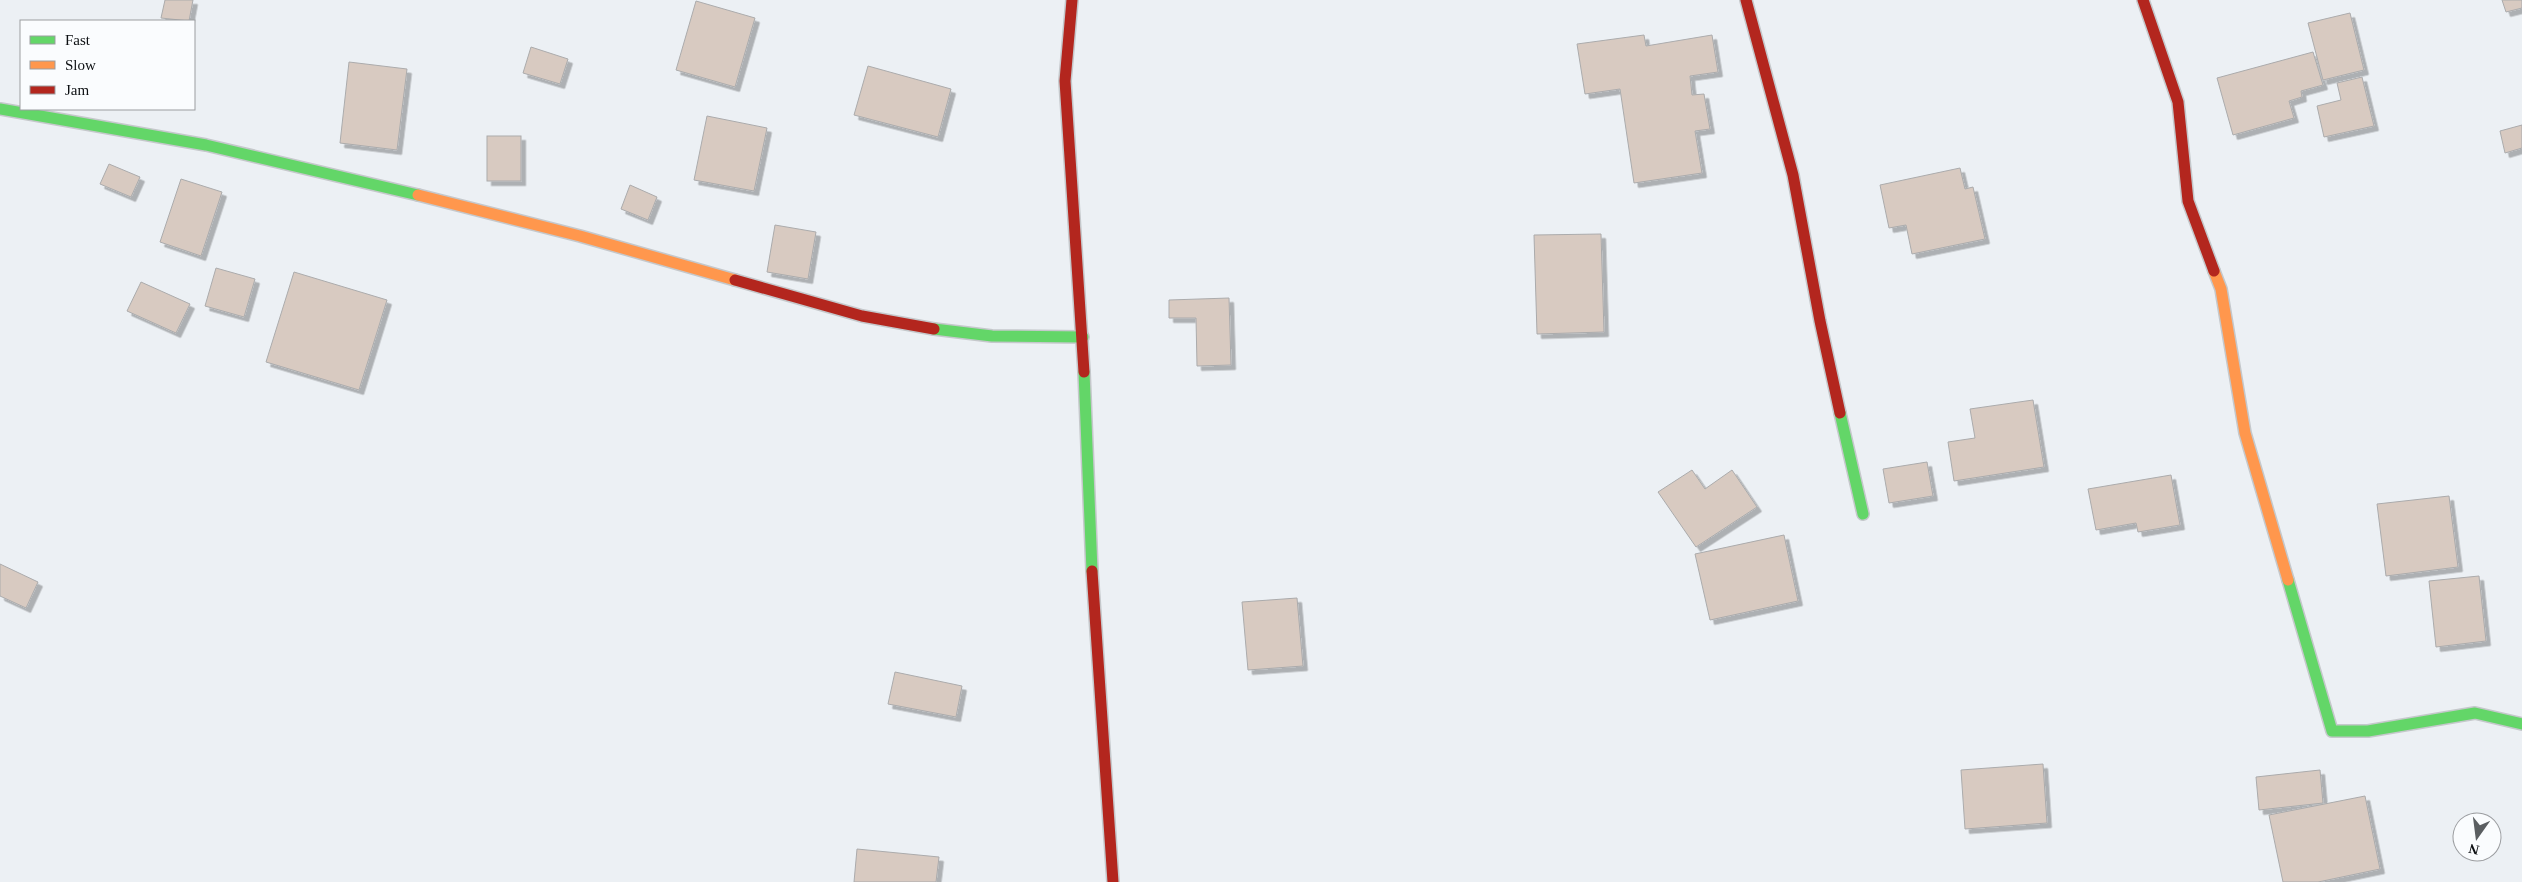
<svg xmlns="http://www.w3.org/2000/svg" width="2522" height="882" viewBox="0 0 2522 882" font-family="'Times New Roman',serif">
	<style>
		.building { fill: #d8cac1; stroke: #ababac; filter: url(#shadow) }
		.lines { fill: none; stroke-linecap: round; stroke-linejoin: round }
		.fast-casing { stroke: #c5c8cb; stroke-width: 14 }
		.slow-casing { stroke: #c5c8cb; stroke-width: 14 }
		.jam-casing { stroke: #c5c8cb; stroke-width: 14 }
		.fast { stroke: #63d668; stroke-width: 11 }
		.slow { stroke: #ff974d; stroke-width: 11 }
		.jam { stroke: #b3261e; stroke-width: 11 }
	</style>
	<defs>
		<filter id="shadow"><feDropShadow dx="4.5" dy="4.5" stdDeviation="0" flood-color="#0004"/></filter>
	</defs>
	<rect width="100%" height="100%" fill="#ecf0f4"/>
	<g class="building">
		<polygon points="165,0 193,0 189,21 161,18"/>
		<polygon points="2502,0 2522,0 2522,8 2506,12"/>
		<polygon points="696,1 755,18 735,87 676,70"/>
		<polygon points="2350,13 2364,70 2323,80 2308,23"/>
		<polygon points="1644,35 1646,46 1712,35 1718,72 1690,76 1692,95 1704,94 1710,129 1695,131 1702,173 1634,183 1620,89 1585,94 1577,44"/>
		<polygon points="531,47 568,59 560,84 523,73"/>
		<polygon points="2313,52 2323,85 2301,91 2302,97 2289,101 2294,118 2233,135 2217,78"/>
		<polygon points="349,62 407,69 397,150 340,143"/>
		<polygon points="868,66 951,89 938,137 854,115"/>
		<polygon points="2362,77 2374,126 2324,137 2317,106 2341,100 2337,83"/>
		<polygon points="707,116 767,128 754,191 694,180"/>
		<polygon points="2522,125 2522,148 2505,153 2500,131"/>
		<rect x="487" y="136" width="34" height="45"/>
		<polygon points="109,164 140,177 131,197 100,184"/>
		<polygon points="1960,168 1965,189 1973,187 1985,239 1912,254 1906,225 1889,228 1880,185"/>
		<polygon points="181,179 222,192 201,256 160,242"/>
		<polygon points="630,185 657,197 648,220 621,209"/>
		<polygon points="775,225 816,232 808,279 767,272"/>
		<polygon points="1601,234 1604,332 1537,334 1534,235"/>
		<polygon points="216,268 255,279 244,317 205,306"/>
		<polygon points="294,272 387,300 359,390 266,362"/>
		<polygon points="141,282 190,304 176,333 127,311"/>
		<polygon points="1229,298 1231,365 1197,366 1196,318 1169,318 1169,300"/>
		<polygon points="2033,400 2044,467 1954,481 1948,442 1975,438 1970,409"/>
		<polygon points="1927,462 1933,496 1889,503 1883,469"/>
		<polygon points="1692,470 1705,489 1732,470 1757,507 1696,547 1658,492"/>
		<polygon points="2171,475 2180,525 2138,532 2136,523 2096,530 2088,489"/>
		<polygon points="2449,496 2458,567 2386,576 2377,504"/>
		<polygon points="1784,535 1798,601 1710,620 1695,554"/>
		<polygon points="0,564 38,582 26,608 0,596"/>
		<polygon points="2479,576 2486,641 2436,647 2429,581"/>
		<polygon points="1297,598 1303,666 1248,670 1242,602"/>
		<polygon points="895,672 962,686 956,717 888,704"/>
		<polygon points="2043,764 2047,823 1965,829 1961,770"/>
		<polygon points="2320,770 2323,803 2259,810 2256,777"/>
		<polygon points="2365,796 2380,869 2318,882 2283,882 2269,815"/>
		<polygon points="857,849 939,857 936,882 854,882"/>
	</g>
	<g class="lines">
		<defs>
			<g id="fast">
				<polyline points="0,109 206,145 418,195"/>
				<polyline points="934,329 992,336 1083,337"/>
				<polyline points="1084,372 1092,571"/>
				<polyline points="1840,413 1863,514"/>
				<polyline points="2288,580 2332,731 2368,731 2475,713 2522,724"/>
			</g>
			<g id="slow">
				<polyline points="418,195 580,236 735,280"/>
				<polyline points="2214,271 2221,289 2245,433 2288,580"/>
			</g>
			<g id="jam">
				<polyline points="1072,0 1065,81 1084,372"/>
				<polyline points="1746,0 1793,175 1820,321 1840,413"/>
				<polyline points="2143,0 2178,102 2188,201 2214,271"/>
				<polyline points="735,280 862,316 934,329"/>
				<polyline points="1092,571 1113,882"/>
			</g>
		</defs>
		<use href="#fast" class="fast-casing"/>
		<use href="#slow" class="slow-casing"/>
		<use href="#jam" class="jam-casing"/>
		<use href="#fast" class="fast"/>
		<use href="#slow" class="slow"/>
		<use href="#jam" class="jam"/>
	</g>
	<rect x="20" y="20" width="175" height="90" fill="#fafcfe" stroke="#9b9da0"/>
	<rect x="30" y="36" width="25" height="8" fill="#63d668" stroke="#9b9da0"/>
	<text x="65" y="45" font-size="15" fill="#0c0f12">Fast</text>
	<rect x="30" y="61" width="25" height="8" fill="#ff974d" stroke="#9b9da0"/>
	<text x="65" y="70" font-size="15" fill="#0c0f12">Slow</text>
	<rect x="30" y="86" width="25" height="8" fill="#b3261e" stroke="#9b9da0"/>
	<text x="65" y="95" font-size="15" fill="#0c0f12">Jam</text>
	<g transform="translate(2477 837) rotate(194)"><circle r="24" fill="#fafcfe" stroke="#9b9da0"/>
	<path d="M0-4L9 19L0 12L-9 19Z" fill="#5a5e61"/>
	<text y="-8" font-size="14" font-weight="bold" text-anchor="middle" fill="#0c0f12">N</text>
	</g>
</svg>
